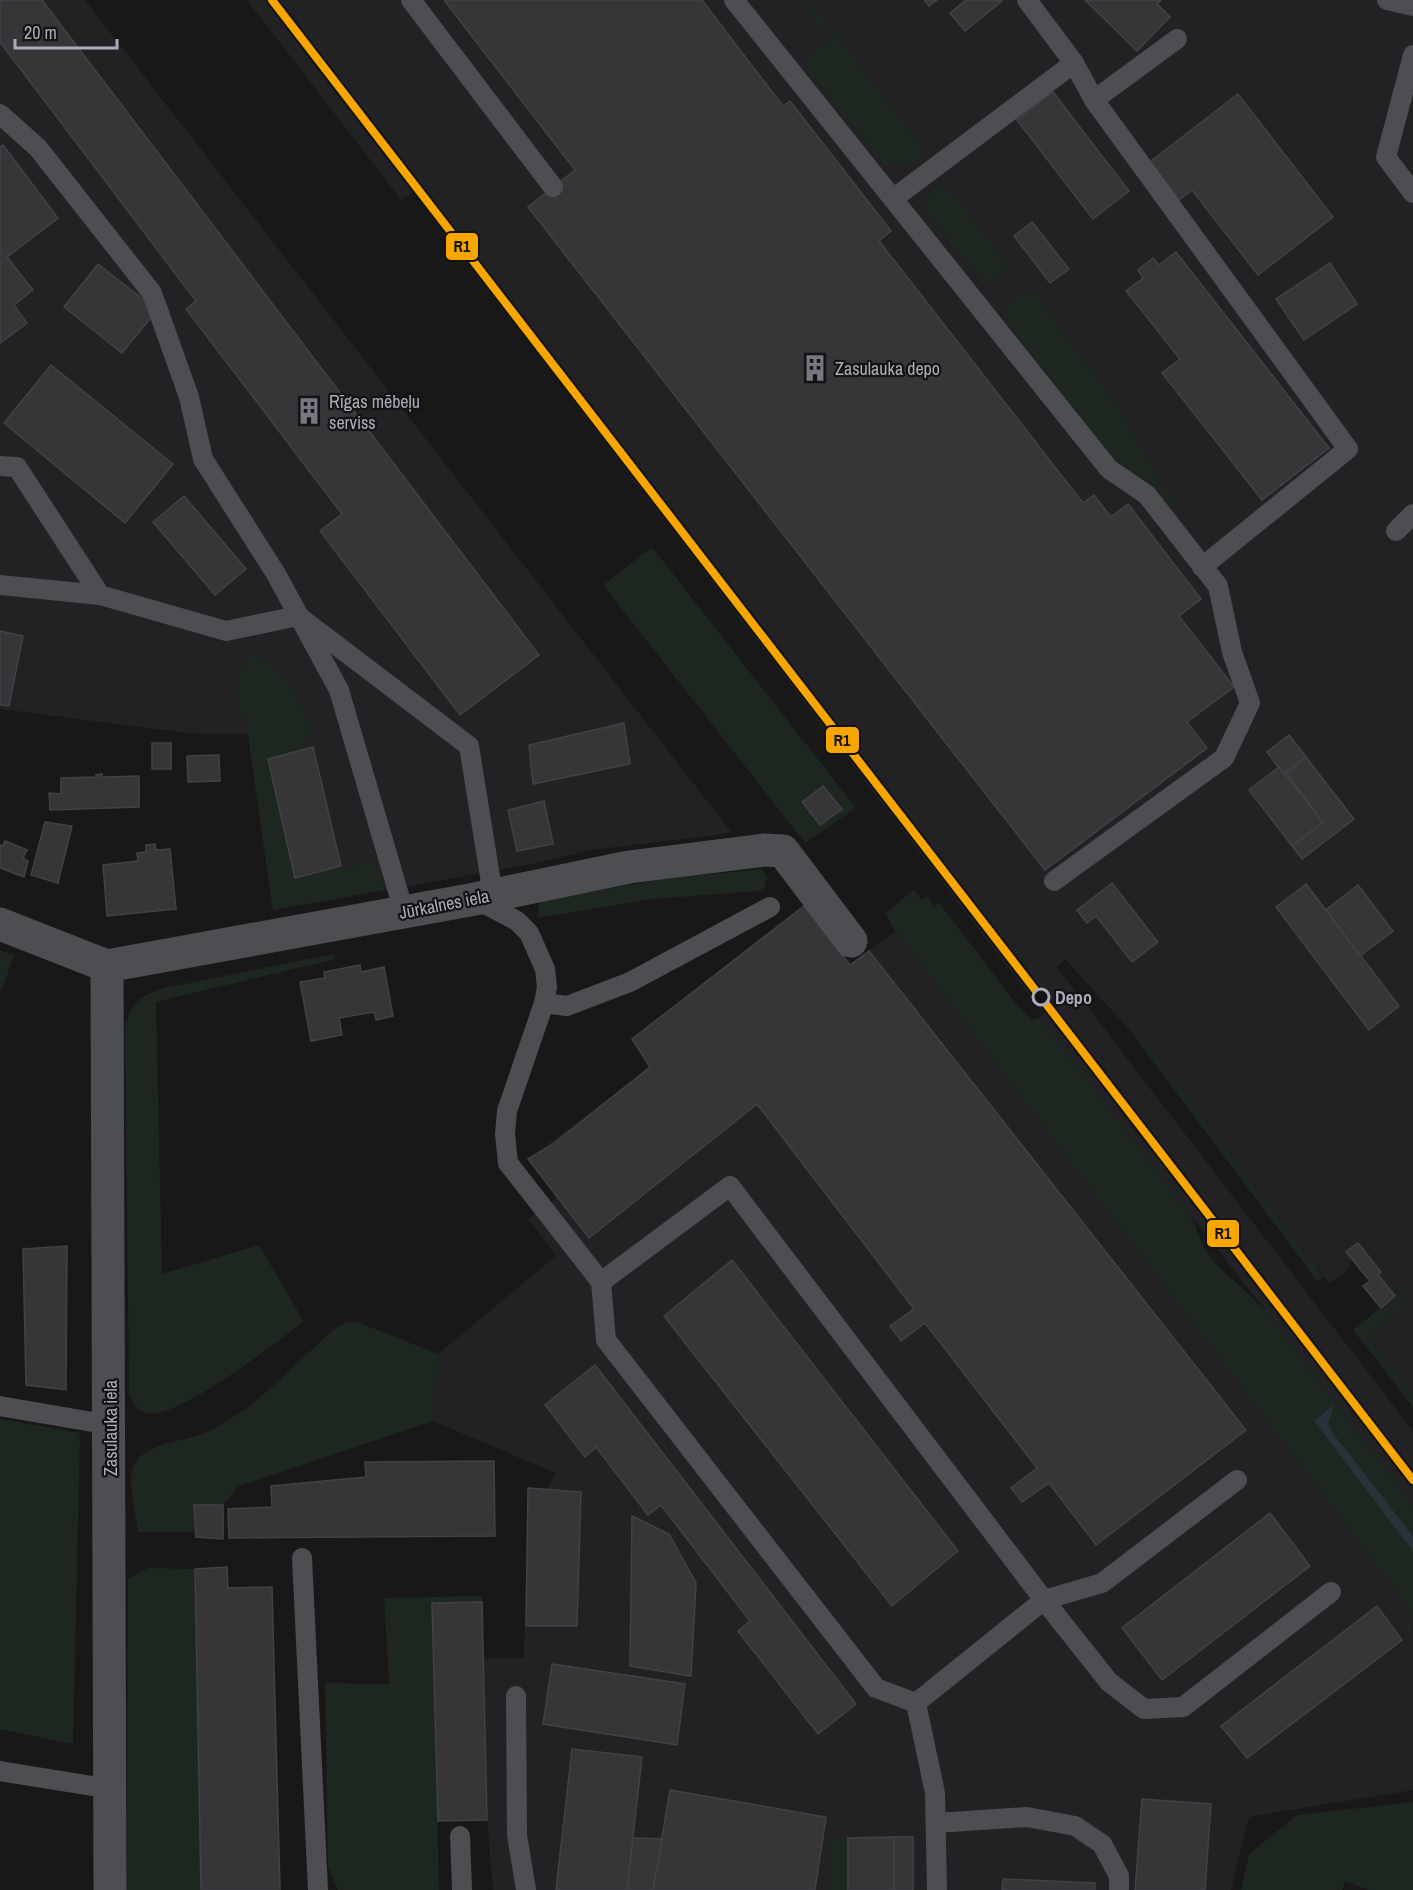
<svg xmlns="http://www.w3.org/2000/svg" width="1413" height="1890" viewBox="0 0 1413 1890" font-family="'Archivo Narrow',sans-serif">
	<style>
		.built { fill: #222225 }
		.green { fill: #1e2620 }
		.water { fill: #2b313b }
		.building { fill: #363638; stroke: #414245; stroke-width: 1.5 }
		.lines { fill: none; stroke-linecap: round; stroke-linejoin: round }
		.service { stroke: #4c4e52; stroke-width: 20 }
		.minor { stroke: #4c4e52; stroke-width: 33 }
		.rail-1-casing { stroke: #131215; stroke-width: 12 }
		.rail-1 { stroke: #f7a600; stroke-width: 8 }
		.stop-dot { fill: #131215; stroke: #aaacb9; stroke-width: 3 }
		.labels { text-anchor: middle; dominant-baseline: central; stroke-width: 4.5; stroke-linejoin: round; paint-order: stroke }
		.poi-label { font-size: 18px; fill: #aaacb9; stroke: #131215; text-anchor: start }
		.street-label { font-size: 18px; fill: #aaacb9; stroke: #131215 }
		.stop-label { font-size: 18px; font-weight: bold; fill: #aaacb9; stroke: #131215; text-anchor: start }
		.line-badge { stroke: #131215; stroke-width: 2 }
		.pale-badge-label { font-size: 16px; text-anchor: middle; font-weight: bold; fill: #111 }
	</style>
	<rect width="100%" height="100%" fill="#181819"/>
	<g class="built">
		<polygon points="0,0 85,0 732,833 592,850 522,866 273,910 248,734 188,733 0,709"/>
		<polygon points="247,0 1413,0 1413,1393 1368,1336 1408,1304 1358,1243 1347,1252 1353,1259 1345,1272 1329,1283 1144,1040 1134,1035 1065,959 1057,967 1413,1431 1413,1505 1266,1311 1138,1149 1040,1018 1044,1014 412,192 401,200"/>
		<polygon points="804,906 850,965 895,931 1394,1586 1411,1611 1413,1633 1413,1790 1249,1817 1231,1890 493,1890 487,1820 483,1659 524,1658 528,1487 547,1490 555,1473 433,1421 438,1354 556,1256 528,1219 557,1197 528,1159 650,1067 632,1039"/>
	</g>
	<g class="green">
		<path d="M804,0H809L921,145L925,153C913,167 902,167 885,165L806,68L808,57L831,40L801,3Z"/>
		<polygon points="942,184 949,188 1005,260 1008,268 1002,276 991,281 979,278 924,209 931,191"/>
		<polygon points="1028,293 1037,296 1113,400 1176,506 1172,508 1164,507 1142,479 1114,462 1017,334 1004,313 1014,300"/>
		<polygon points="652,547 856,808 805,843 603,585"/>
		<path d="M247,652C285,670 300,693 312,733L301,750L268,759L295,878L375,861L385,890L273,910L248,734L234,690Z"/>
		<polygon points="762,869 767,877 765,887 759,891 653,899 538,918 538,906 543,900 670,878"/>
		<polygon points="914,890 922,900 927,896 934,906 939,903 1019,1007 1032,1020 1040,1018 1183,1206 1193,1220 1204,1248 1215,1263 1266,1311 1413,1505 1413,1633 1411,1611 895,931 885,913"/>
		<polygon points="0,950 14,955 0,995"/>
		<path d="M334,954L335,959L156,1002L162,1274L259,1245L304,1322C277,1341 177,1421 146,1413C136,1410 132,1401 129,1393L125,1026C132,1001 140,996 165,988Z"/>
		<polygon points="1134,1036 1144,1040 1324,1277 1317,1281"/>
		<polygon points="1381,1272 1408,1304 1368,1336 1413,1393 1413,1407 1353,1330 1395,1296 1378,1275"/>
		<path d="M357,1322L438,1354L433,1421L239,1486L223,1505H194L196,1532H138C136,1512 124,1476 137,1460C151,1443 185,1441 205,1433C251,1413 295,1364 333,1330L344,1323Z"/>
		<polygon points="0,1419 80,1433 73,1744 0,1729"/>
		<polygon points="148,1568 195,1569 201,1890 127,1890 128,1579"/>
		<polygon points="482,1596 482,1602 432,1603 439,1890 338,1890 328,1867 325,1683 389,1684 384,1598"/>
		<polygon points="1413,1802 1413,1890 1369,1890 1345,1881 1342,1890 1241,1890 1249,1854 1297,1815"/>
		<rect x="828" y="1838" width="20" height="52"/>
	</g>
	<polygon class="water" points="1334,1405 1328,1424 1335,1436 1413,1536 1413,1551 1314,1421"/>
	<g class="building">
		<polygon points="0,0 42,0 539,655 460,715 320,531 342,514 186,309 196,301 0,42"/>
		<polygon points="444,0 702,0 783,106 790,101 891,231 879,241 1083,503 1094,495 1111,517 1128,504 1201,599 1179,616 1234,687 1187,722 1207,748 1045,870 528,207 575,170"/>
		<polygon points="924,0 937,0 929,6"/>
		<polygon points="966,0 1001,0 1002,1 965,31 950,13"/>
		<polygon points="1085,0 1161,0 1157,4 1170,17 1137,51"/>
		<polygon points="1053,92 1129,191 1093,219 1017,120"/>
		<polygon points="1238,94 1333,217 1258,275 1192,190 1179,200 1150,162"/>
		<polygon points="3,145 58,218 7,257 33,290 14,305 27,323 0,343 0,147"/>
		<polygon points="1032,222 1069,269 1050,283 1014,236"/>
		<polygon points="1176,252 1329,448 1262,500 1162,373 1180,359 1126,291 1143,278 1138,270 1153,258 1159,265"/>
		<polygon points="1330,263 1357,304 1304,340 1276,299"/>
		<polygon points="98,264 157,310 122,353 64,307"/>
		<polygon points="51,365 173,464 125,523 4,423"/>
		<polygon points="184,496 246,569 215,595 153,522"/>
		<polygon points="0,631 23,636 9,706 0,705"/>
		<polygon points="624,723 630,764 533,784 529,745"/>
		<polygon points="1289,735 1306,757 1284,775 1267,752"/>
		<rect x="152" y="743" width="19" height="26"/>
		<polygon points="313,747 341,866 295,878 268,759"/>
		<polygon points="219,755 220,781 188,782 187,756"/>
		<polygon points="1306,757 1354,819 1302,859 1292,846 1323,822 1286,773"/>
		<polygon points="1279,767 1323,822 1292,846 1249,790"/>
		<polygon points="102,774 102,777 139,776 139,807 50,810 49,793 61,794 61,778 96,777 96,775"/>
		<polygon points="823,786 842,809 820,825 802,802"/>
		<polygon points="544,801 553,844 517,851 508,810"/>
		<polygon points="45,822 72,826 58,883 31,875"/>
		<polygon points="5,841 27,850 23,858 28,861 24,877 0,868 0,845 3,846"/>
		<polygon points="155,844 156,850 170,849 176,909 107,916 103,865 138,861 137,853 146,852 146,845"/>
		<polygon points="1112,883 1158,942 1132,962 1096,916 1087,923 1077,910"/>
		<polygon points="1306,884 1399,1006 1369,1030 1276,907"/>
		<polygon points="1358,885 1393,931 1360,956 1326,910"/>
		<polygon points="804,906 850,965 869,951 1246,1430 1096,1545 1049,1483 1022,1502 1011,1488 1037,1468 925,1323 901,1341 890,1326 914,1309 757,1104 589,1238 528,1159 552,1145 650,1067 632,1039"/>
		<polygon points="360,965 361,972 384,967 393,1016 376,1020 374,1012 339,1018 342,1035 311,1041 300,982 325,978 324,972"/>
		<polygon points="1358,1243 1381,1272 1378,1275 1395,1296 1381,1308 1363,1286 1370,1281 1346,1252"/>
		<polygon points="67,1246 66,1390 26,1385 23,1249"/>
		<polygon points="732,1260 958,1551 892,1606 664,1316"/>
		<polygon points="595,1365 856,1704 818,1734 738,1631 750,1621 661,1505 648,1515 596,1447 585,1457 545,1405"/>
		<polygon points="494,1461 495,1536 229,1538 228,1509 272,1507 271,1486 366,1477 365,1462"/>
		<polygon points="528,1488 581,1492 577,1626 526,1626"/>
		<polygon points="194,1505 223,1505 223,1539 196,1537"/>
		<polygon points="1270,1513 1310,1566 1162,1680 1122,1628"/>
		<polygon points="632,1516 669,1534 696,1583 691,1676 630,1666"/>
		<polygon points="227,1567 228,1588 272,1587 280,1890 201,1890 195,1569"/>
		<polygon points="482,1602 487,1820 438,1821 432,1603"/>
		<polygon points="1377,1606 1402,1640 1247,1758 1221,1726"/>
		<polygon points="552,1664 685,1684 677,1745 543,1724"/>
		<polygon points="572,1749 642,1757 627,1890 556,1890"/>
		<polygon points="670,1790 826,1817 815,1890 653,1890"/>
		<polygon points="1142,1799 1211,1804 1205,1890 1135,1890"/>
		<polygon points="894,1837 894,1890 848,1890 848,1838"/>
		<rect x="894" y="1837" width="19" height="53"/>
		<polygon points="633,1838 662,1839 653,1890 627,1890"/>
		<polygon points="1003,1879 1095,1883 1095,1890 1002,1890"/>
	</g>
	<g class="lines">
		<g class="service">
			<polyline points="411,0 553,187"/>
			<polyline points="734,0 1109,469 1147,495 1218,586 1232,652 1250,703 1224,758 1054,881"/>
			<polyline points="1027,0 1074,63"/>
			<polyline points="1387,0 1413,6"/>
			<polyline points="1413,55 1386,157 1413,193"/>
			<polyline points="1094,100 1177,39"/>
			<polyline points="0,114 38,148 152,293 189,397 203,459 276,574 339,690 404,912"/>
			<polyline points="894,198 1074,63 1094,100 1348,449 1202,567"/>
			<polyline points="0,466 17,467 100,595 226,631 298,616 469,746 493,895"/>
			<polyline points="1396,531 1413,514"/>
			<polyline points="0,585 100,595"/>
			<polyline points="477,900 517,921 529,933 545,969 547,987 544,1003 507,1111 505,1134 508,1163 601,1282 606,1340 876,1688 916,1703 1044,1600 730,1186 601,1282"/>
			<polyline points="544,1003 567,1006 630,982 770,907"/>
			<polyline points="0,1406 110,1425"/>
			<polyline points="1237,1480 1102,1583 1044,1600 1109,1682 1144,1709 1183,1707 1331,1592"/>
			<polyline points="302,1558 318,1890"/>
			<polyline points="516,1696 517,1835 526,1890"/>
			<polyline points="916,1703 935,1793 937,1890"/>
			<polyline points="0,1771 111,1789"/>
			<polyline points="936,1823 1027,1817 1075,1826 1102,1844 1119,1876 1119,1890"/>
			<polyline points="460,1836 462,1890"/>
		</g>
		<g class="minor">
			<polyline points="0,924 107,966 475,899 629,867 764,850 783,851 851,941"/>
			<polyline points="107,966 110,1890"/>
		</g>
		<defs>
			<polyline id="rail-1" points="272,0 1413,1480"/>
		</defs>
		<use href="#rail-1" class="rail-1-casing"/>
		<use href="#rail-1" class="rail-1"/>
	</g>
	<defs>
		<symbol id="building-bare" viewBox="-9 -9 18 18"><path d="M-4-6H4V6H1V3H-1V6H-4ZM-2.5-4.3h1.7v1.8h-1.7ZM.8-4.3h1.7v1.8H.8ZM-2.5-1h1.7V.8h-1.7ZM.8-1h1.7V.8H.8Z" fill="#777881" stroke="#131215" stroke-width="2.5" paint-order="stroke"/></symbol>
	</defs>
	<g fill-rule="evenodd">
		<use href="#building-bare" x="796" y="349" width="38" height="38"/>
		<use href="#building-bare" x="290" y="392" width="38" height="38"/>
	</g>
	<circle class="stop-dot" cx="1041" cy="997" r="8"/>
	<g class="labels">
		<g class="poi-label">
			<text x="835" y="368">Zasulauka depo</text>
			<text x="329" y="401">Rīgas mēbeļu<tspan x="329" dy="21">serviss</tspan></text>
		</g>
		<g class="street-label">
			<text transform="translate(444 904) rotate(-11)">Jūrkalnes iela</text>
			<text transform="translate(110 1428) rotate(-90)">Zasulauka iela</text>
		</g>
		<g class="stop-label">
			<text x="1055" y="997">Depo</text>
		</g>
	</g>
	<g class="line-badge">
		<rect x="445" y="232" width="34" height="29" rx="6" fill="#f7a600"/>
		<rect x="825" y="726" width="35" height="28" rx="6" fill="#f7a600"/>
		<rect x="1206" y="1219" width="34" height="29" rx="6" fill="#f7a600"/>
	</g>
	<g class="pale-badge-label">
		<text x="462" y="252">R1</text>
		<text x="842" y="746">R1</text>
		<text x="1223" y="1239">R1</text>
	</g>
	<path d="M15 39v9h102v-9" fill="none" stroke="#aaacb9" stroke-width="3"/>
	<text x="24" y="39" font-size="18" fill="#aaacb9" stroke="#131215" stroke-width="4.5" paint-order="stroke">20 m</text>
</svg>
